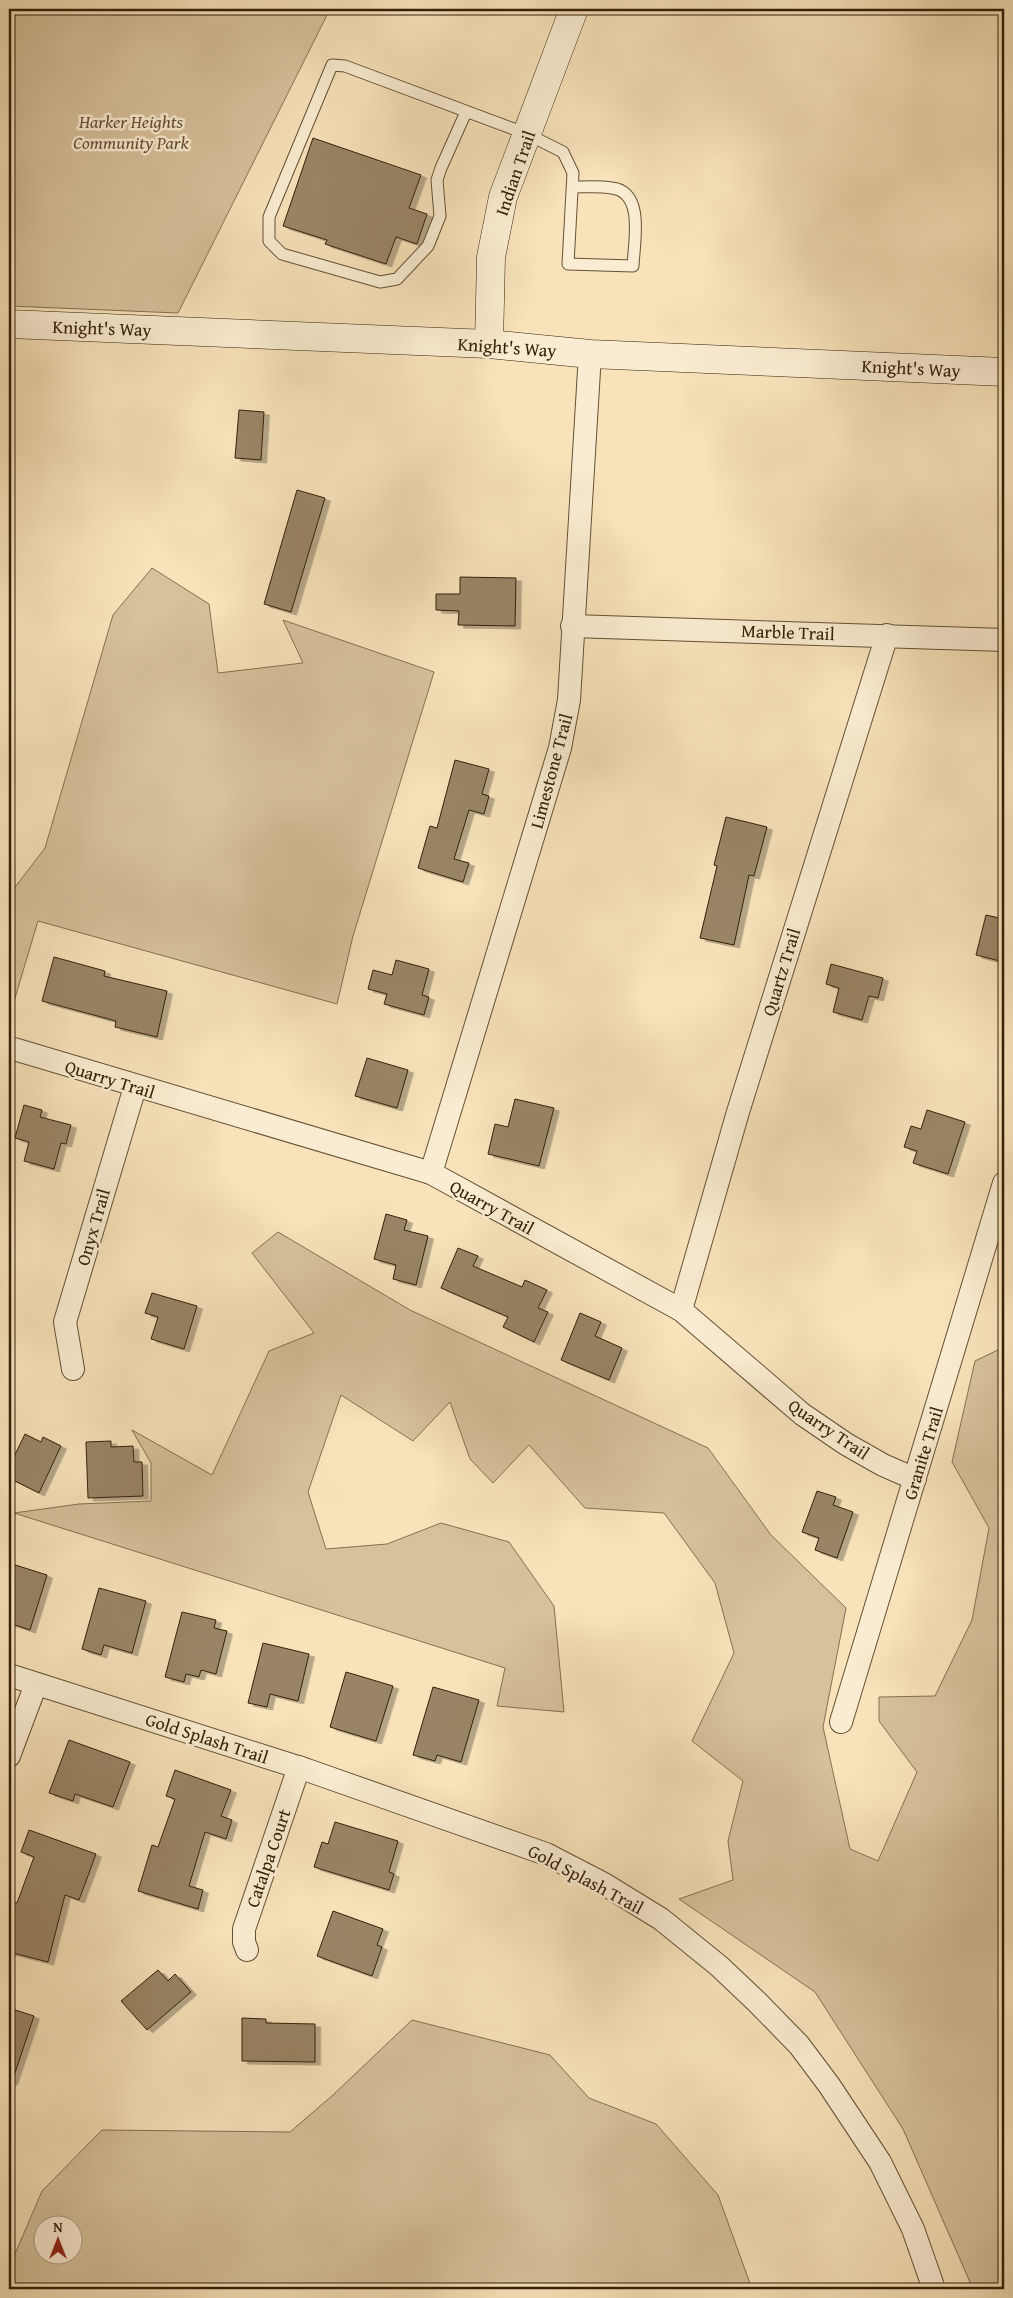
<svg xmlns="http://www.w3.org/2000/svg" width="1013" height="2298" viewBox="0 0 1013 2298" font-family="'Gentium Book Plus',serif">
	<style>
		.green { fill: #d6c19c; stroke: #847052; fill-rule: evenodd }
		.building { fill: #998565; stroke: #332008; filter: url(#shadow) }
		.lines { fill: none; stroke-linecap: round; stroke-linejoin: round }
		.lane-casing { stroke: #645034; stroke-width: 13 }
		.street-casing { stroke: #645034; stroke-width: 24 }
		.secondary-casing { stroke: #332008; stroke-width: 29 }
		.lane { stroke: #faecd2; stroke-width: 11 }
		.street { stroke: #faecd2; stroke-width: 22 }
		.secondary { stroke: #faecd2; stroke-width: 28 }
		.labels { text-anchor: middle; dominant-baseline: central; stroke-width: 5; stroke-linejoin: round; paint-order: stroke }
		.park-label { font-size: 18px; font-style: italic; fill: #645034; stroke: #faecd2 }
		.street-label { font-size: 18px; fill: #332008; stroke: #faecd2 }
	</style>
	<defs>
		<filter id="shadow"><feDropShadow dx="5.5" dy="3" stdDeviation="0" flood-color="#0004"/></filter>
	</defs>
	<rect width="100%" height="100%" fill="#f7e2ba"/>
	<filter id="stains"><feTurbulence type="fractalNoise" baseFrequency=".004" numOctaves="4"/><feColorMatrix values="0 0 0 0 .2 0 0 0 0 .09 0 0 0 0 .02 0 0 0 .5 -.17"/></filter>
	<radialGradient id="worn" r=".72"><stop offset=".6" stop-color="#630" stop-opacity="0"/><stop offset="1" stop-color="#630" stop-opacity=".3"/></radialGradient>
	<g class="green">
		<polygon points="9,9 330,9 178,313 9,306"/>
		<polygon points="152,568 209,604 218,673 303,663 283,620 434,672 353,936 337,1004 38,921 9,1018 9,895 45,848 113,615"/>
		<polygon points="278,1232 410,1310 708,1448 771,1535 846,1608 823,1727 850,1849 878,1861 917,1772 879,1721 879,1697 935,1696 972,1620 989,1528 952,1462 975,1361 1004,1347 1004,2289 973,2289 903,2129 815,1992 679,1899 733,1880 728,1841 743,1781 692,1741 734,1653 715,1583 664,1513 585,1508 529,1445 493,1483 470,1459 450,1402 413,1441 341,1395 308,1492 326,1549 387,1544 441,1523 509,1542 554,1606 564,1712 497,1706 505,1668 14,1513 79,1504 151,1501 151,1463 132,1430 212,1475 269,1351 314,1333 252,1253"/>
		<path d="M412,2020L550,2055L589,2098L656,2124L718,2195L752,2289H9V2268L42,2191L102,2130L290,2132L333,2095ZM42,2226H72V2256H42Z"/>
	</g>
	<g class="building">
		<polygon points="313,138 421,175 409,208 427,214 417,244 396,237 386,264 325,244 327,240 283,226"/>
		<polygon points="239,410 264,412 261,460 235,458"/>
		<polygon points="297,490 325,498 291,612 264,604"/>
		<polygon points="460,577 516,578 515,626 458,625 459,611 436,610 436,594 460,594"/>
		<polygon points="455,760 489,769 482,794 489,796 484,814 469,810 454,859 469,863 463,882 418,868 430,826 437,828"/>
		<polygon points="726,817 767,827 754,876 749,875 734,945 700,938 717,866 714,865"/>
		<polygon points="986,915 1004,919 1004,962 976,955"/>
		<polygon points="54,957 105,971 104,976 167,991 157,1037 115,1027 116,1021 42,1001"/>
		<polygon points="396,960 429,969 422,995 429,997 424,1015 384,1004 387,994 368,989 373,970 392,975"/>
		<polygon points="831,964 883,978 878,998 869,996 862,1020 833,1012 839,988 826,984"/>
		<polygon points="367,1058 408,1070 397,1108 355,1096"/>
		<polygon points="515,1099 554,1108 539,1166 488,1154 495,1124 508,1127"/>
		<polygon points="24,1105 42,1110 40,1117 71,1125 66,1144 61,1143 54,1169 24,1161 29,1142 15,1138"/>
		<polygon points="927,1110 965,1122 948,1174 913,1163 917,1151 904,1147 911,1126 921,1129"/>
		<polygon points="386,1214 407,1220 404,1230 428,1236 416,1285 393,1279 396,1265 374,1259"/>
		<polygon points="458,1248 478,1256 473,1266 522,1287 525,1280 547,1290 538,1308 548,1312 534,1342 503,1327 508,1317 441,1288"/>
		<polygon points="152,1293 197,1306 184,1349 151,1339 158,1317 145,1313"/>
		<polygon points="580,1313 601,1322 595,1336 622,1348 609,1380 561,1360"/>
		<polygon points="25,1434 41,1442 43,1437 61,1446 39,1493 9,1478 9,1467"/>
		<polygon points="111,1441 111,1447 133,1446 134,1462 142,1462 143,1496 88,1498 86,1442"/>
		<polygon points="817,1491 836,1497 833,1505 853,1512 837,1558 815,1550 819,1538 802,1532"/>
		<polygon points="9,1563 47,1575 30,1630 9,1623"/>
		<polygon points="99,1588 146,1601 132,1653 104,1645 101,1655 82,1649"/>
		<polygon points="182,1612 216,1620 214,1628 227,1631 216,1674 201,1670 199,1677 186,1674 184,1682 165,1677"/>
		<polygon points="263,1643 309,1654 298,1701 270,1694 267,1707 248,1703"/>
		<polygon points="346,1672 393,1686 376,1741 330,1727"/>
		<polygon points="433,1687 479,1700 461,1762 437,1755 435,1761 413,1755"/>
		<polygon points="69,1740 130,1762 113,1807 75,1794 73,1801 49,1793"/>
		<polygon points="175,1770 231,1790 221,1816 232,1820 226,1839 205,1832 189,1886 203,1890 198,1909 138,1891 152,1845 158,1847 175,1799 166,1796"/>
		<polygon points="335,1822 398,1841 389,1872 394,1874 389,1890 314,1867 322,1842 328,1844"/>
		<polygon points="29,1830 96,1854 79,1900 65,1895 48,1962 9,1952 9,1901 17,1903 34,1857 21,1852"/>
		<polygon points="333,1911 383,1929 377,1945 382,1947 372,1976 317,1956"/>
		<polygon points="158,1970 168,1981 175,1974 191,1992 147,2030 121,2001"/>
		<polygon points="9,2008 34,2016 12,2082 9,2082"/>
		<polygon points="242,2018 266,2019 266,2023 315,2024 315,2062 242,2061"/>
	</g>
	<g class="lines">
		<defs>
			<path id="lane" d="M466,112L441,168L437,180L440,216L428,246L397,279L380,282L282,254L269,241V217L332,65L345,66L527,134L563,152L573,173L568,264L633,266C634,242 645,192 612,188C600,186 586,187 573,187"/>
			<g id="street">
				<polyline points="572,626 1004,640"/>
				<polyline points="14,1049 431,1173 681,1310 802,1414 846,1444 883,1465 915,1479"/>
				<polyline points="431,1173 560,748 569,700 590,354"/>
				<polyline points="681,1310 738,1112 887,635"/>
				<polyline points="73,1369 65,1322 135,1087"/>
				<polyline points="9,1675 307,1770 546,1854 604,1884 661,1919 719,1966 757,2002 799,2045 829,2085 880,2162 913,2229 934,2289"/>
				<polyline points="841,1722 1004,1183"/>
				<polyline points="9,1756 36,1684"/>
				<polyline points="247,1950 244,1942 244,1929 299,1767"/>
			</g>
			<g id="secondary">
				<polyline points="9,324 489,344 590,354 1004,372"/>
				<polyline points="489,344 491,257 503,197 574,9"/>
			</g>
		</defs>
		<use href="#lane" class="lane-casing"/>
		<use href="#street" class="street-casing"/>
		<use href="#secondary" class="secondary-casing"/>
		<use href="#lane" class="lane"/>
		<use href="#street" class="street"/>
		<use href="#secondary" class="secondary"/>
	</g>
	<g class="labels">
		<g class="park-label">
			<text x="131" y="121">Harker Heights<tspan x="131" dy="21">Community Park</tspan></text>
		</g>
		<g class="street-label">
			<text transform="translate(515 173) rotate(-71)">Indian Trail</text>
			<text transform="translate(102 328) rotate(2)">Knight's Way</text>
			<text transform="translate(507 347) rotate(4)">Knight's Way</text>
			<text transform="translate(911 368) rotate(3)">Knight's Way</text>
			<text transform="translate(788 632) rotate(2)">Marble Trail</text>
			<text transform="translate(551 771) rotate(-75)">Limestone Trail</text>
			<text transform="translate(781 972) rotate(-73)">Quartz Trail</text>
			<text transform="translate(110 1079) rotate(17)">Quarry Trail</text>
			<text transform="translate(492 1207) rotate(29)">Quarry Trail</text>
			<text transform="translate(93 1227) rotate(-74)">Onyx Trail</text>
			<text transform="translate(829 1429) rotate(34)">Quarry Trail</text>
			<text transform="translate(923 1453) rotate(-73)">Granite Trail</text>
			<text transform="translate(207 1738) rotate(18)">Gold Splash Trail</text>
			<text transform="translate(268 1858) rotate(-71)">Catalpa Court</text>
			<text transform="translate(586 1879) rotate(28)">Gold Splash Trail</text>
		</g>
	</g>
	<rect width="1013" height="2298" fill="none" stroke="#f7e2ba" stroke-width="30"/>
	<rect x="10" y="10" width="993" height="2278" fill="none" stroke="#332008" stroke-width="2.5"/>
	<rect x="15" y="15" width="983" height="2268" fill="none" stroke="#332008"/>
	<g transform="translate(58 2240)"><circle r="24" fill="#faecd2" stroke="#aa9a81"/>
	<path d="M0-4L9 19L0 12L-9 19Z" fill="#8f2418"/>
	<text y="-8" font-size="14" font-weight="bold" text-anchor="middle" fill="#332008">N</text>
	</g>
	<rect width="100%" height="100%" filter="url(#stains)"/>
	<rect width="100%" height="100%" fill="url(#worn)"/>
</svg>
